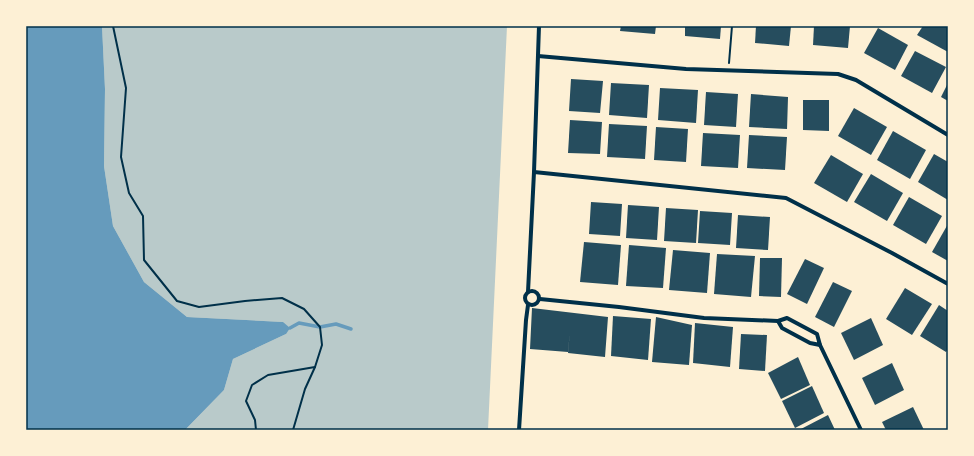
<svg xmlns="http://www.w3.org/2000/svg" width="974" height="456" viewBox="0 0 974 456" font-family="'PT Sans Narrow',sans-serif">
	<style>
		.green { fill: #b9caca }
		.water { fill: #669bbc }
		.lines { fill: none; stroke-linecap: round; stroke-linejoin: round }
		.stream { stroke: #669bbc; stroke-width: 3.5 }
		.building { fill: #264d5e }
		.path { stroke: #003049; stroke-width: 2 }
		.minor { stroke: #003049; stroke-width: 4 }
		.neatline { fill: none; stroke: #003049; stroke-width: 1.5 }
	</style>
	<rect width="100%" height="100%" fill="#fdf0d5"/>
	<polygon class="green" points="102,26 507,26 488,430 185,430 224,390 233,359 286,334 283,322 187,317 144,282 113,226 104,166 105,89"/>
	<polygon class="water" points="26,26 102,26 105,89 104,166 113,226 144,282 187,317 283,322 290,328 286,334 233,359 224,390 185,430 26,430"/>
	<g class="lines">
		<polyline class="stream" points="290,328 299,323 320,327 336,324 351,329"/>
	</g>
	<g class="building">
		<polygon points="621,26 656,26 655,34 620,31"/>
		<polygon points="685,26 721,26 720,39 685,36"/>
		<polygon points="756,26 791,26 789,46 755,43"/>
		<polygon points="814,26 850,26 848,48 813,45"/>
		<polygon points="923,26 948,26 948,52 917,35"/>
		<polygon points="878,28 908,45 895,70 864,53"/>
		<polygon points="915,51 946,67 932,93 901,76"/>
		<polygon points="571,79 603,81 600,113 569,111"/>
		<polygon points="611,83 649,85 647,118 609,115"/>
		<polygon points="948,83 948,101 941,97"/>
		<polygon points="660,88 698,90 696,123 658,120"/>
		<polygon points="706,92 738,94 736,127 704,125"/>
		<polygon points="751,94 788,97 787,129 749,127"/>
		<polygon points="803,100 829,100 829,131 803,130"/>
		<polygon points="854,108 887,127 871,155 838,136"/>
		<polygon points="570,120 602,122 600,154 568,153"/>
		<polygon points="609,124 647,126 645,159 607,157"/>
		<polygon points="656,127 688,129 686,162 654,160"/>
		<polygon points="893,131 926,150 910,179 877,160"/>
		<polygon points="703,133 740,135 738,168 701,166"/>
		<polygon points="749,135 787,137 785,170 747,168"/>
		<polygon points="934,154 948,162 948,200 918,182"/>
		<polygon points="831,155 863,174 847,202 814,183"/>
		<polygon points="871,174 903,193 887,221 854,202"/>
		<polygon points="909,197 942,216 926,244 893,225"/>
		<polygon points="591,202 622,204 620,236 589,234"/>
		<polygon points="628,205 659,207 657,240 626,238"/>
		<polygon points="666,208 698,210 696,243 664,241"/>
		<polygon points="700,211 732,213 730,245 698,243"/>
		<polygon points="738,215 770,217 768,250 736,248"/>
		<polygon points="948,224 948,261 932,252"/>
		<polygon points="584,242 621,245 618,285 580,282"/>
		<polygon points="629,245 666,248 663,288 626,286"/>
		<polygon points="673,250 710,253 707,293 669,290"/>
		<polygon points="717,254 755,256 751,297 714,294"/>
		<polygon points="760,258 782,258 781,297 759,296"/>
		<polygon points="805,259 824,268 807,304 787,294"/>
		<polygon points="833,282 852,291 834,327 815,317"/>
		<polygon points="905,288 932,304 912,335 886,319"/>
		<polygon points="939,305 948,311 948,349 946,352 920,336"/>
		<polygon points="532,308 608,317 605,357 568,353 570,330 568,352 530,349"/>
		<polygon points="613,316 651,319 648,360 611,356"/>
		<polygon points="656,317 692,325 689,365 652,362"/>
		<polygon points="871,318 883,345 854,360 841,333"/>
		<polygon points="695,323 733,327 730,367 693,363"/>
		<polygon points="741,334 767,335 765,371 739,369"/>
		<polygon points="798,357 810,385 781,399 768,373"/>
		<polygon points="892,363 904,390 875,405 862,378"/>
		<polygon points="812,386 824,413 795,428 782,401"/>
		<polygon points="913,407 924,430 886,430 882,422"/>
		<polygon points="828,415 835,430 799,430"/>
	</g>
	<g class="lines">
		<g class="path">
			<polyline points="113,26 126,88 121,157 129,193 143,216 144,260 177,301 199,307 245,301 282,298 304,309 320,327 322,345 315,367 305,389 293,430"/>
			<polyline points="729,63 732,26"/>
			<polyline points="256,430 255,420 246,401 252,385 268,375 315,367"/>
		</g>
		<g class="minor">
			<polyline points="538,56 686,69 838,74 856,80 948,135"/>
			<polyline points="534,172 786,198 892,253 948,284"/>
			<circle cx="532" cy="298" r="7"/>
			<polyline points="528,292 534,172 539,26"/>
			<polyline points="540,299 619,307 704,318 778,321"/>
			<polygon points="787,318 817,334 820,345 810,343 782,328 778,321"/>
			<polyline points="820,345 861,430"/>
			<polyline points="519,430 526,320 528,305"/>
		</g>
	</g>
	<rect width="974" height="456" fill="none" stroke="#fdf0d5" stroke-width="54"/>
	<rect x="27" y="27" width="920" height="402" class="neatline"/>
</svg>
